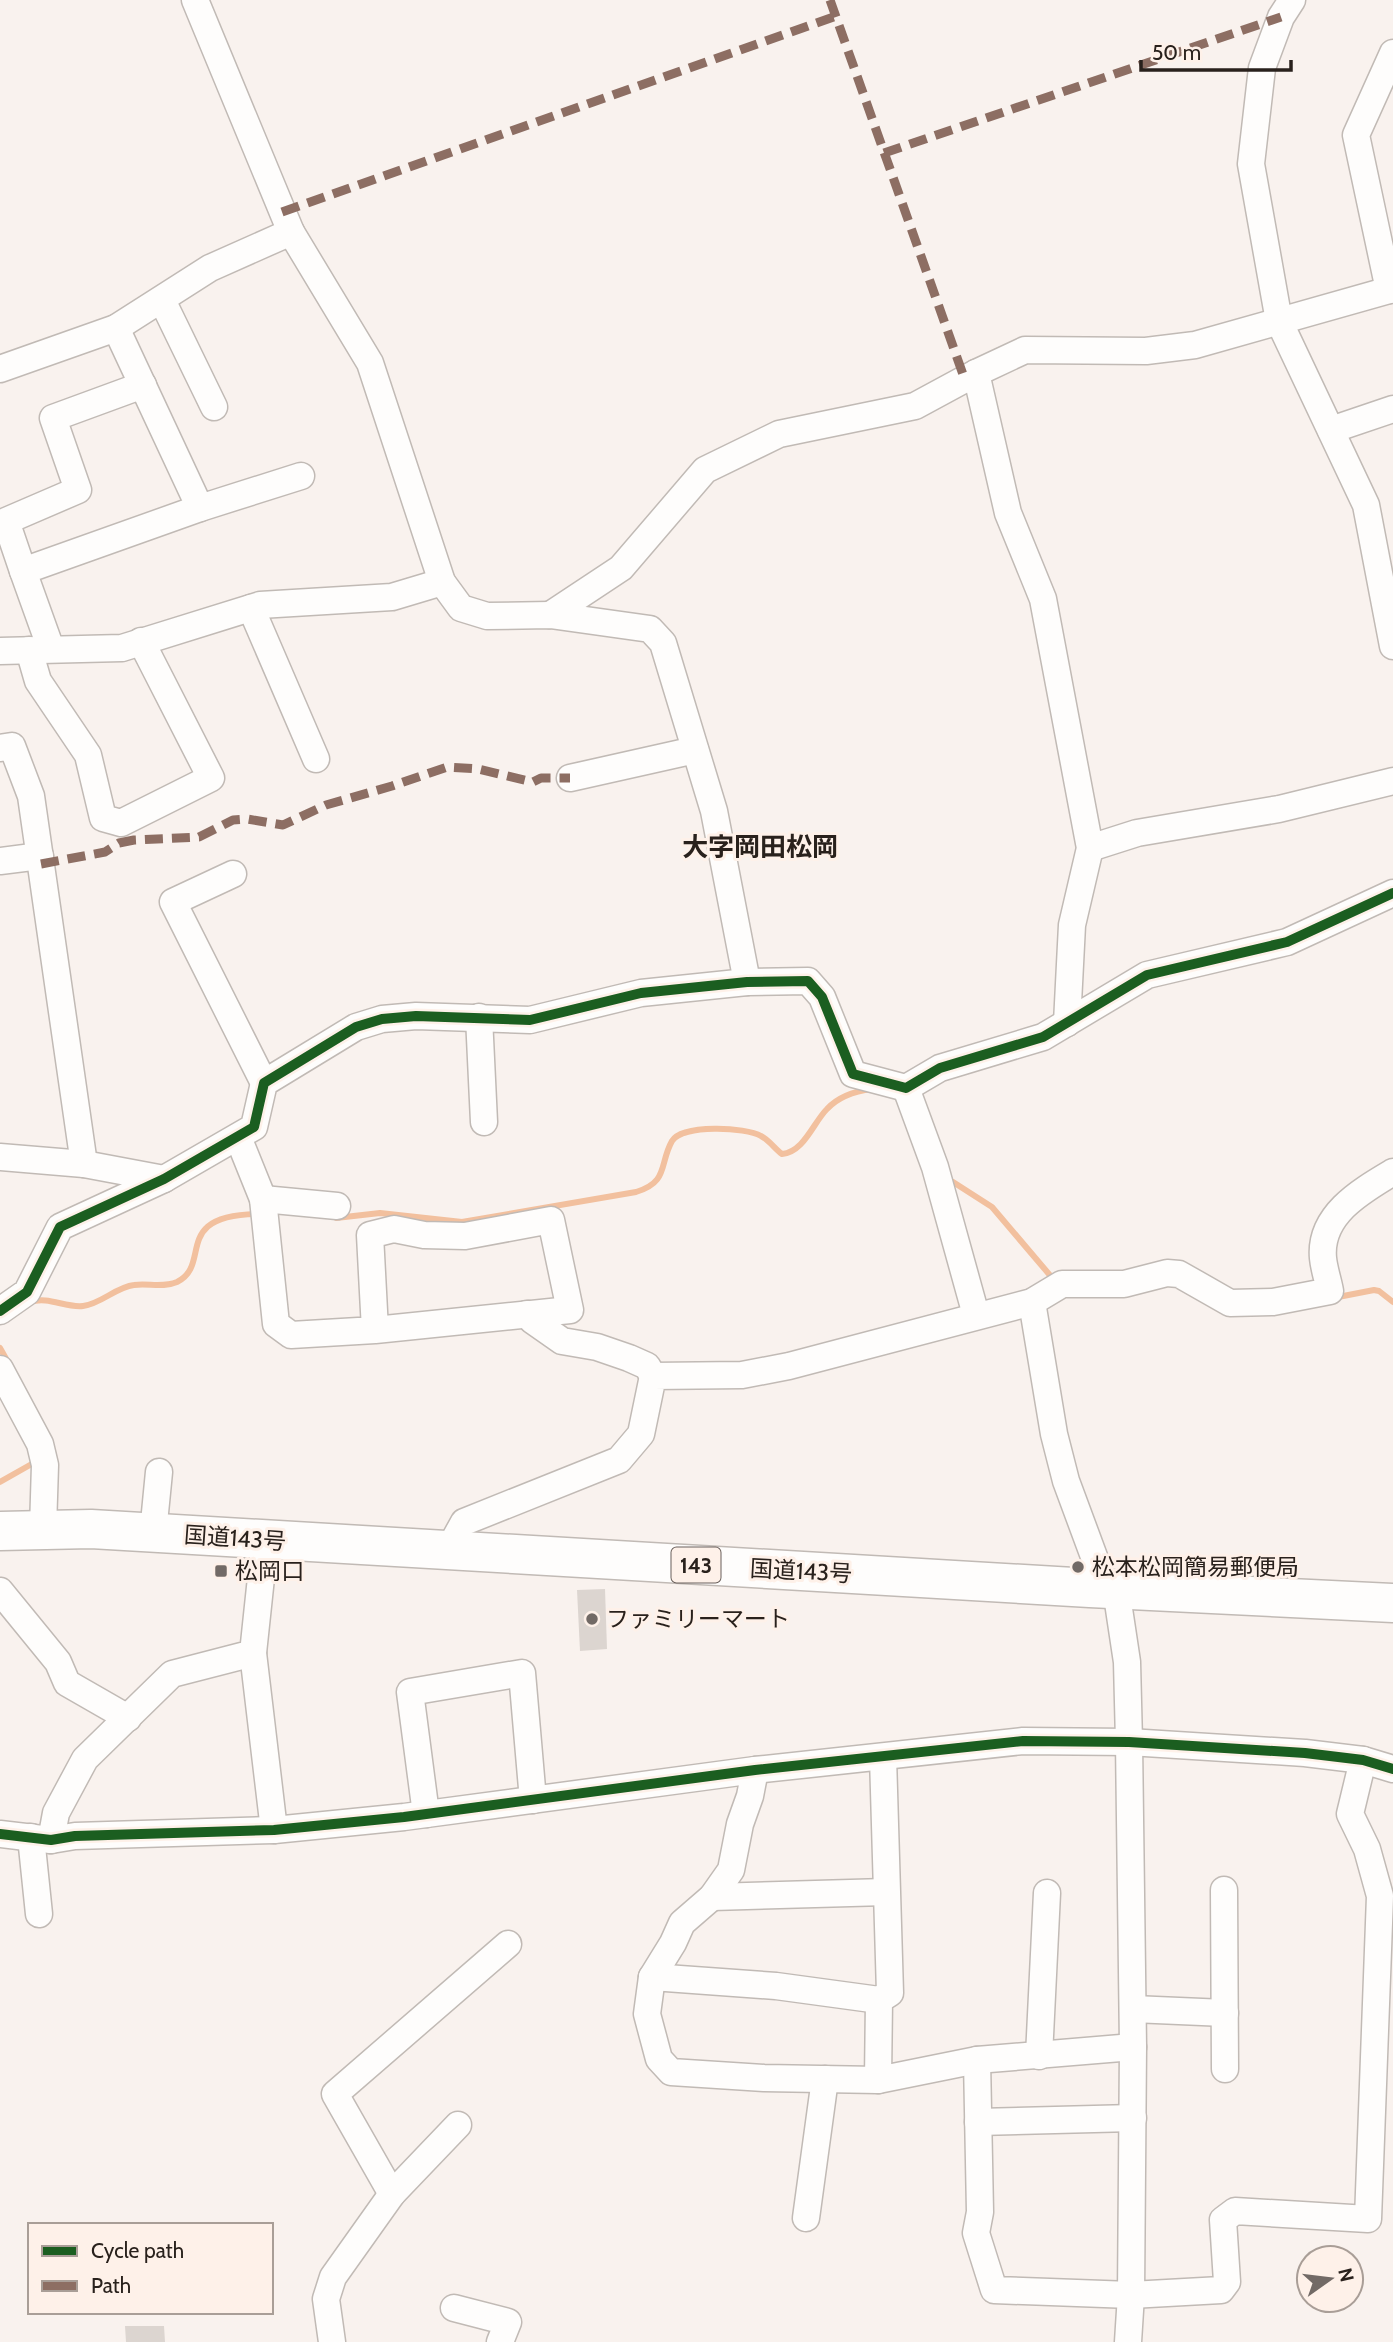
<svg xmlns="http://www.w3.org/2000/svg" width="1393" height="2342" viewBox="0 0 1393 2342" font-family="Cabin,'Noto Sans JP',sans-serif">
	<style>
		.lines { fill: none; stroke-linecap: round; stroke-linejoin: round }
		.stream { stroke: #f2c09e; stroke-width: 6 }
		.building { fill: #dcd5d0 }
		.minor-casing { stroke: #c1bab5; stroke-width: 29 }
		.highway-casing { stroke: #c1bab5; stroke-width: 41 }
		.minor { stroke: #fefdfc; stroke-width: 26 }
		.highway { stroke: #fefdfc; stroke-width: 38 }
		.quiet { stroke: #8d6e63; stroke-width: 9; stroke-dasharray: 18 9; stroke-linecap: butt }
		.cycleway-casing { stroke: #fef1e9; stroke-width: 15 }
		.cycleway { stroke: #1b5e20; stroke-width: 10 }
		.poi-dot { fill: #726a66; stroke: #fef1e9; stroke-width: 2.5 }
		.labels { text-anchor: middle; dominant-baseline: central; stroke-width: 6; stroke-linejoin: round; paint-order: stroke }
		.shield { fill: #fef1e9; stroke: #695f5a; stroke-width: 2 }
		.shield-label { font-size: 21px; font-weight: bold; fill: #29211c }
		.street-label { font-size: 23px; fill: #29211c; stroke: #fef1e9 }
		.poi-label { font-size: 23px; fill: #29211c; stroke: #fef1e9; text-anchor: start }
		.quarter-label { font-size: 26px; font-weight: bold; fill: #29211c; stroke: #fef1e9 }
	</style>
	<rect width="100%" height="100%" fill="#f9f2ee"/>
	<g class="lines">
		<g class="stream">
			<polyline points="953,1182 992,1207 1054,1280"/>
			<path d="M336,1218L380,1213L462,1222L636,1192C669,1182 659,1164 672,1141C682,1124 746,1127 761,1136C769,1140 775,1149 782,1154C804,1152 813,1123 827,1109C839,1096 856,1091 872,1089"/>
			<polyline points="1333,1298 1374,1290 1379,1291 1393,1302"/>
			<path d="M30,1302C49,1296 65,1308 83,1306C101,1304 116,1287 134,1285C148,1283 163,1288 177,1282C213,1264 170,1215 259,1214"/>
			<polyline points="0,1348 9,1364"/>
			<polyline points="0,1482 37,1461"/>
		</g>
	</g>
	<g class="building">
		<polygon points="605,1589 607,1649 580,1651 577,1590"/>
		<polygon points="125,2326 164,2326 165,2342 126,2342"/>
	</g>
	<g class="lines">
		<defs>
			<g id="minor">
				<polyline points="195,0 291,232 370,363 442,582 461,608 487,616 550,615 650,629 663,643 714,811 747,982"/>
				<polyline points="1292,0 1281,17 1262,68 1251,164 1279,321 1366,505 1393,646"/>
				<polyline points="1389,290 1356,135 1393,53"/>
				<polyline points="162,300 214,407"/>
				<polyline points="116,328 200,508"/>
				<polyline points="0,369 116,328 210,268 291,232"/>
				<polyline points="976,373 1008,513 1043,599 1090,848 1072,925 1067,1023"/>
				<polyline points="1331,430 1393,409"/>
				<polyline points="23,571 6,521 78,490 53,418 143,385"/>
				<polyline points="251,608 316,759"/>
				<polyline points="550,615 621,568 705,470 779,434 915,406 976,373 1025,350 1146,351 1195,345 1393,289"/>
				<polyline points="51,649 23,571 200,508 301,476"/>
				<polyline points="29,650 38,681 88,755 103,818 121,823 211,778 141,641"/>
				<polyline points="0,651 122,648 260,605 392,597 442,582"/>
				<polyline points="0,748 12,746 31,796 84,1164 164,1179"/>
				<polyline points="570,778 695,750"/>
				<polyline points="1090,848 1137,833 1279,809 1393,781"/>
				<polyline points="0,861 40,856"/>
				<polyline points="233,874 173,902 264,1083"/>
				<polyline points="479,1017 484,1122"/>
				<polyline points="906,1088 935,1167 976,1315"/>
				<polyline points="238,1137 263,1199 276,1324 291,1335 375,1330 570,1310 551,1220 465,1236 424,1235 394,1229 370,1235 375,1330"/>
				<polyline points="0,1157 84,1164"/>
				<polyline points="263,1199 337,1206"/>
				<polyline points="1032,1302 1054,1434 1066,1481 1106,1589"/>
				<polyline points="0,1311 27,1292 60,1227 164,1179 254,1127 264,1083 356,1027 382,1019 416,1016 530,1020 641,993 747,982 808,981 822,997 853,1074 906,1088 940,1068 1043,1037 1147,975 1287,942 1393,893"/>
				<polyline points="527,1314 532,1320 562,1341 597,1347 629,1358 647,1366 653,1376"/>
				<polyline points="0,1369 40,1444 45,1465 43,1529"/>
				<polyline points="153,1533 159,1472"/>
				<path d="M448,1551L464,1522L619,1460L641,1434L653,1376L742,1375L789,1366L1032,1302L1062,1284H1124L1167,1273L1179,1274L1230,1303L1273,1302L1330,1291C1328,1280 1324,1269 1323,1258C1319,1215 1361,1191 1393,1172"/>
				<polyline points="1116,1589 1127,1662 1129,1742 1133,2047 1131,2295 1128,2342"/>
				<polyline points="0,1591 58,1662 67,1683 128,1718"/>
				<polyline points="253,1653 274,1830"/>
				<polyline points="755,1770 750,1796 740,1824 731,1870 712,1897 682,1923 673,1943 652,1977 647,2014 659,2059 671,2072 764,2078 878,2080 977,2060 1133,2047"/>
				<polyline points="426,1814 410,1692 522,1673 533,1800"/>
				<polyline points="0,1834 51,1840 75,1836 274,1830 404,1817 755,1770 1023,1741 1129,1742 1305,1753 1363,1760 1393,1769"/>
				<polyline points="31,1837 39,1914"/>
				<polyline points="51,1840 56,1813 85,1759 172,1674 253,1653 265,1540"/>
				<polyline points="1224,1890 1225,2069"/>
				<polyline points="712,1897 886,1892"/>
				<polyline points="652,1977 776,1986 879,2000"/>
				<polyline points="1133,2009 1225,2013"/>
				<polyline points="1039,2056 1047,1893"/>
				<polyline points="977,2060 980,2212 976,2233 994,2290 1131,2295 1221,2290 1227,2282 1223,2220 1235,2211 1368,2219 1380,1896 1367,1849 1350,1814 1363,1760"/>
				<polyline points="878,2080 879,2000 890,1993 883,1757"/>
				<polyline points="978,2122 1133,2118"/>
				<polyline points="392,2194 335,2094 508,1944"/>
				<polyline points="806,2218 825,2079"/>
				<polyline points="454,2308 508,2322 500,2342"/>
				<polyline points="332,2342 326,2299 333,2277 392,2194 458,2125"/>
			</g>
			<polyline id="highway" points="0,1531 91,1529 1090,1588 1393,1603"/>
		</defs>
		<use href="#minor" class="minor-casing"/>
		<use href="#highway" class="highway-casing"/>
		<use href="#minor" class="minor"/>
		<use href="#highway" class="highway"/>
		<g class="quiet">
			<polyline points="830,0 965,380"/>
			<polyline points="884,153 1281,17"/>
			<polyline points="282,212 836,16"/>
			<polyline points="41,864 105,852 119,843 134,840 199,837 233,820 247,819 283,825 326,805 392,786 447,767 478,769 533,782 541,778 570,778"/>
		</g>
		<defs>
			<g id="cycleway">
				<polyline points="0,1311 27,1292 60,1227 164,1179 254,1127 264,1083 356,1027 382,1019 416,1016 530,1020 641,993 747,982 808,981 822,997 853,1074 906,1088 940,1068 1043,1037 1147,975 1287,942 1393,893"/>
				<polyline points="0,1834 51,1840 75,1836 274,1830 404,1817 755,1770 1023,1741 1129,1742 1305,1753 1363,1760 1393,1769"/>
			</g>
		</defs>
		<use href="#cycleway" class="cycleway-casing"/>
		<use href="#cycleway" class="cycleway"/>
	</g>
	<g class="poi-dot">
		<circle cx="1078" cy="1567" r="7"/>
		<rect x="214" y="1564" width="14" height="14" rx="3.5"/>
		<circle cx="592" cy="1619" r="7"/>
	</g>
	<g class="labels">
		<rect class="shield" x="671.5" y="1547.5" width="49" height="35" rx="5"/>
		<g class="shield-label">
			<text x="696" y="1565">143</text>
		</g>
		<g class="street-label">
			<text transform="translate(235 1538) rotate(4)">国道143号</text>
			<text transform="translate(801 1571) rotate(3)">国道143号</text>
		</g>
		<g class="poi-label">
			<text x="1092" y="1567">松本松岡簡易郵便局</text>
			<text x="235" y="1571">松岡口</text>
			<text x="606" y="1619">ファミリーマート</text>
		</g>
		<g class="quarter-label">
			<text x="760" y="847">大字岡田松岡</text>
		</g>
	</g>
	<rect x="28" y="2223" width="245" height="91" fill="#fef1e9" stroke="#a99e97" stroke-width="2"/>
	<rect x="42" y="2246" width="35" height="10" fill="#1b5e20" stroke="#a99e97" stroke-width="2"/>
	<text x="91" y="2258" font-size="21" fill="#29211c">Cycle path</text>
	<rect x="42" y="2281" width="35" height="10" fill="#8d6e63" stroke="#a99e97" stroke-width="2"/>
	<text x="91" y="2293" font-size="21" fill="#29211c">Path</text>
	<g transform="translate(1330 2279) rotate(76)"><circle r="33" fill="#fef1e9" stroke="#a99e97" stroke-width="2"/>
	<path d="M0-5L12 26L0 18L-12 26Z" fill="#726a66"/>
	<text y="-10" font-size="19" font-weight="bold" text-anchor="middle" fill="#29211c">N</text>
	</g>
	<path d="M1141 60v10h150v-10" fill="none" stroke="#29211c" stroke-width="3.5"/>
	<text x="1152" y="60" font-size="21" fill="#29211c" stroke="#fef1e9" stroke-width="5" paint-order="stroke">50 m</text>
</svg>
